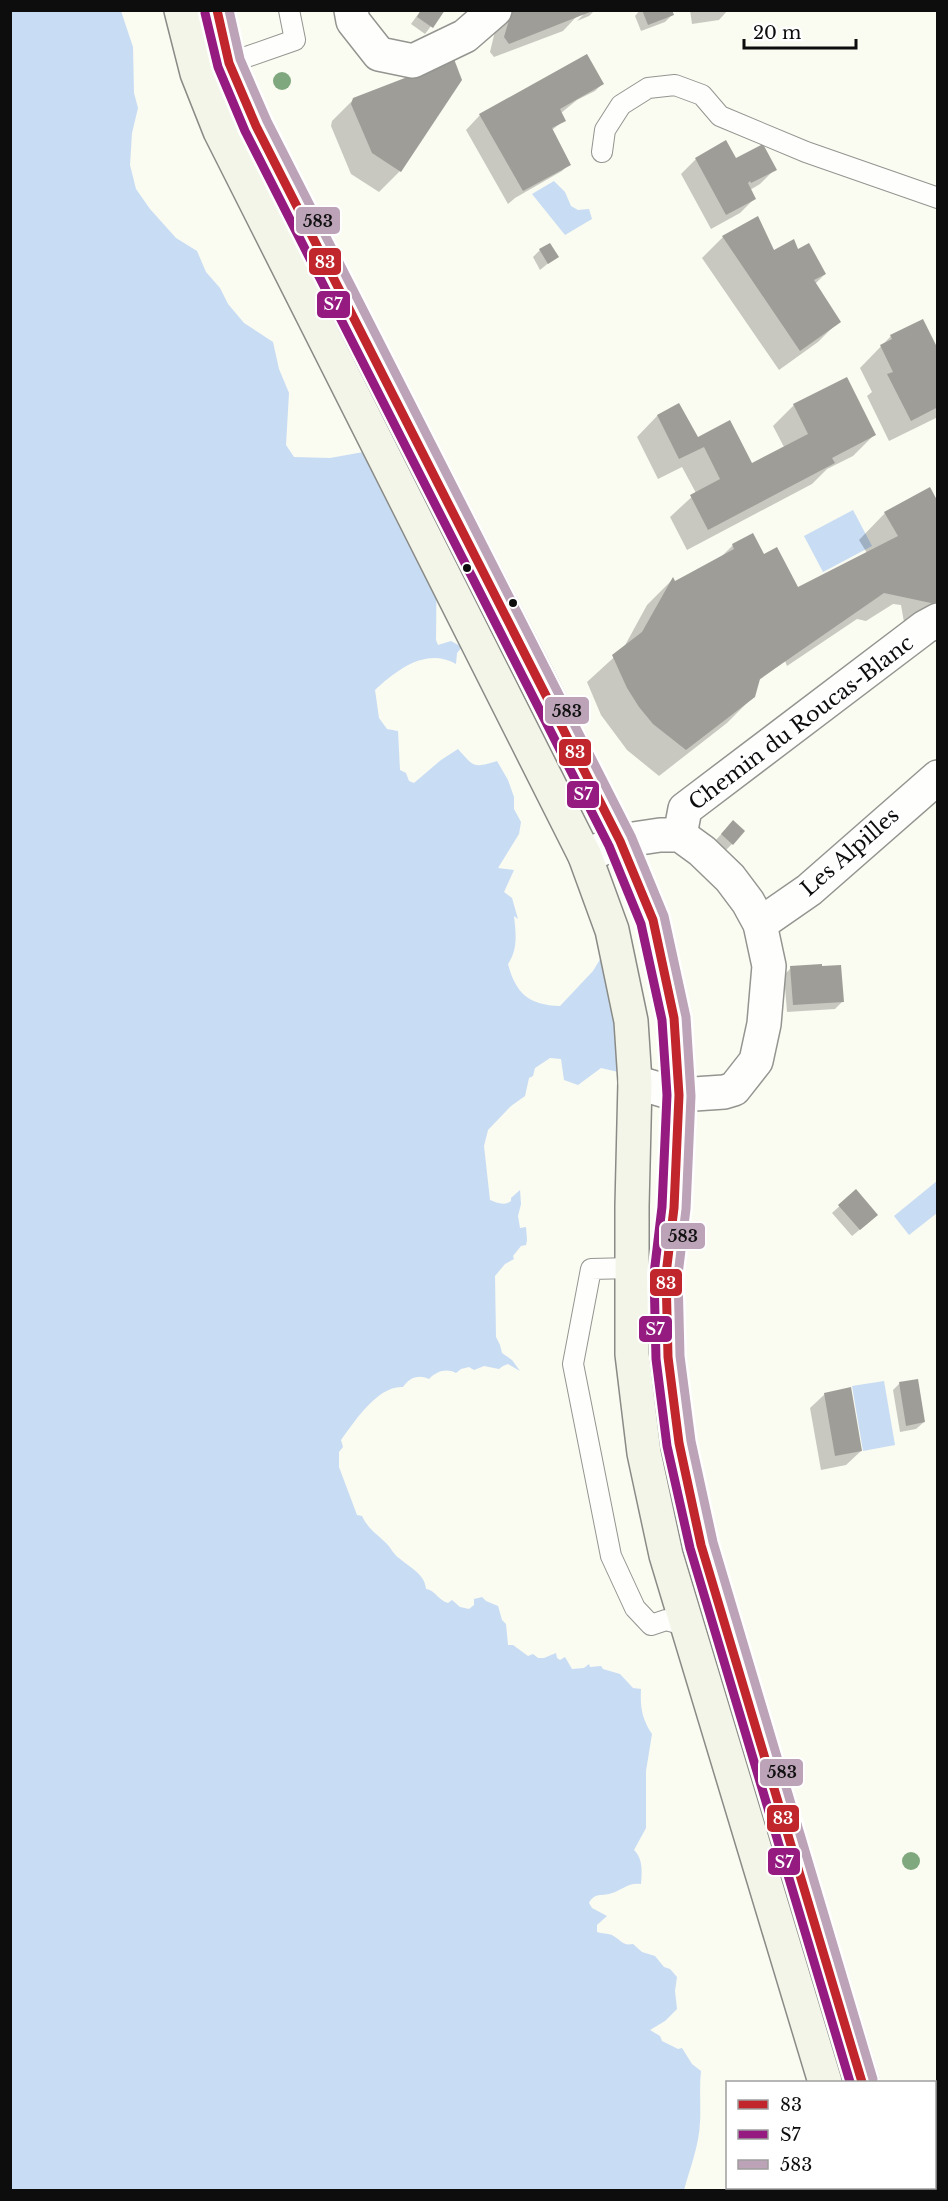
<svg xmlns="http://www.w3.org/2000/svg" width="948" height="2201" viewBox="0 0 948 2201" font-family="'Libre Baskerville',serif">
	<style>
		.water { fill: #c8dcf4 }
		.shadow { fill: #0003 }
		.building { fill: #9e9d97 }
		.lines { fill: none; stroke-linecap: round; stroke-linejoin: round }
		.lane-casing { stroke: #949490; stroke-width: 22 }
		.street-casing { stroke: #949490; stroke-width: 36 }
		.secondary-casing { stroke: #8a8b86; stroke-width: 36 }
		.lane { stroke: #fefefd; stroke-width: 20 }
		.street { stroke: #fefefd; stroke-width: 33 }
		.secondary { stroke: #f4f5e9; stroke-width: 33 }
		.bus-1-casing { stroke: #fff; stroke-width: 14 }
		.bus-2-casing { stroke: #fff; stroke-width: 14 }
		.bus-3-casing { stroke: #fff; stroke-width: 14 }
		.bus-1 { stroke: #c0262c; stroke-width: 9 }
		.bus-2 { stroke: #951b81; stroke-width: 9 }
		.bus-3 { stroke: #bca3b7; stroke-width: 9 }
		.tree { fill: #80a87e }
		.bus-dot { fill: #0d0d0d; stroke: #fff; stroke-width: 2 }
		.labels { text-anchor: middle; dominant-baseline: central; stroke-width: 6; stroke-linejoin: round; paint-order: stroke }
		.street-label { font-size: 21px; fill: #0d0d0d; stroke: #fff }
		.line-badge { stroke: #fff; stroke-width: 2 }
		.badge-label { font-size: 16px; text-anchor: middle; font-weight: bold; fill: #fff }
		.pale-badge-label { font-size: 16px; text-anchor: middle; font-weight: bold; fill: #111 }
	</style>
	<rect width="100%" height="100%" fill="#fafbf1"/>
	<g class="water">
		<path d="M11,11H121L133,47L134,93L138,108L132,133L130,165L136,189L150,209L176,238L197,251L206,272L220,288L228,304L244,323L273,342L279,369L289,393L286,445L294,457L330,458L369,451L401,472L413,463L445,503L437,529L436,640L438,645L451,641L462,647L457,653L456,664C426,647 397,670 375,690L379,718L387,729L398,731L400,770L406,773L409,781L414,783L441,760L458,749C475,768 473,768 497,761L508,780L514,797V809L521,822L519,834L498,868L514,870L504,892L512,898L518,919L514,916C516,934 518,949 508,964C516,994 529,1005 560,1006L593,971L608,946L631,1075L601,1068L578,1085L564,1080L561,1059L550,1058L535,1068L533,1076L529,1078L525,1096L511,1106L488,1130L484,1146L490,1200C497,1203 504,1206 511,1201V1198L520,1190L521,1204L518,1216L520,1228L526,1227L527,1240L526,1245L521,1246L513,1256L514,1259L505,1264L495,1276L496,1337L500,1345L502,1353L512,1360L520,1371L508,1364L503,1366L499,1369L484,1366L474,1370L469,1367L461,1369L456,1373C446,1368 437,1371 429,1379C418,1374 409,1378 403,1387C378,1385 354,1422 341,1440L343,1447L339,1452V1467L357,1515L362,1516C368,1529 377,1534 387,1544C391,1548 394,1555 399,1558C409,1567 425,1574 426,1589C435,1590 439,1601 448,1603L452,1600L460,1607L469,1609L474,1605V1599L482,1597L486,1601L498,1606L502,1620L506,1624L508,1645H513L528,1656L533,1654L538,1658H544L556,1653L557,1658L560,1660L565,1657L572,1669L584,1668L589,1664L590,1667L601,1666L603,1669L620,1674L633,1688L641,1689C640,1707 642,1719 652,1734L646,1771V1828L634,1850C643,1859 642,1871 641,1884C627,1882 622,1891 609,1894C600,1896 594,1893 589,1903L592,1908L607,1916L597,1925V1932C602,1934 607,1933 612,1935C621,1940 622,1946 633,1944L642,1952L655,1956L664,1967L670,1969L677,1977L675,1991L677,2009L665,2021L650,2030L660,2036L662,2041L678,2049L682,2048L692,2064L701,2071C699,2088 701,2105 700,2122C699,2146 690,2168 684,2190H11Z"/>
		<polygon points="554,181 565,192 571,206 578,210 589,209 592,219 565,235 532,194"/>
		<polygon points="853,510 872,546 823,572 804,536"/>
		<polygon points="937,1181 937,1213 909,1235 894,1216"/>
		<polygon points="884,1381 895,1445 863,1451 852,1386"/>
	</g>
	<g class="shadow">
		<polygon points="421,10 443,10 425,34 411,24"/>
		<polygon points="500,10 595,10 589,16 577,21 585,13 578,15 563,31 494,57 490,52"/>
		<polygon points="640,10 670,10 672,15 665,22 641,31 635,16"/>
		<polygon points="690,10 728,10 719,20 692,24"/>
		<polygon points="460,79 400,171 379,192 351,174 331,126 332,121 354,99"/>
		<polygon points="602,84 595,91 577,100 561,113 564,120 551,131 569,164 562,171 515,198 508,204 466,130 480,115"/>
		<polygon points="726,142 736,160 775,169 760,184 750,190 755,198 740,213 711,229 681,174 696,159"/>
		<polygon points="757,218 773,252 798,251 825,274 815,284 839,321 818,342 779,370 702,258 723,237"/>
		<polygon points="540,250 557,256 540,270 533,257"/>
		<polygon points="891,336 938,351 938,417 889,441 867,396 872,392 860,368"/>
		<polygon points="678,405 697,439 751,465 784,447 773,426 794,405 874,435 853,456 827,469 812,484 687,550 670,517 696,493 682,467 658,479 637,437 657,416"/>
		<polygon points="938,506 938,623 905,628 901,605 893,604 866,621 857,619 787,666 785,661 758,681 754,696 727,723 659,776 627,750 601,715 587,682 623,649 647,605 673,579 675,583 720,558 733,545 753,535 763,556 797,589 867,553 859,540 885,513"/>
		<polygon points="726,829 732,844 725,851 715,841"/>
		<polygon points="791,968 842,1002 835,1009 787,1012 784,975"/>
		<polygon points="856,1191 869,1222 852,1236 832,1213"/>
		<polygon points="900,1383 924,1422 916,1429 900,1432 893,1390"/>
		<polygon points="825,1394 861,1451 846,1465 821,1470 810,1408"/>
		<polygon points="733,2188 797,2188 798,2190 727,2190"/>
	</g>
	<g class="building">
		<polygon points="421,10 445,10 433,28 417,17"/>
		<polygon points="512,10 595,10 509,44 504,37"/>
		<polygon points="642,10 672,10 674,15 648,25"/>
		<polygon points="587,54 604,84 560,109 566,121 552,128 571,165 523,191 479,114"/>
		<polygon points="454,59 462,80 401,172 372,153 351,104 353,98"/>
		<polygon points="726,140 736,158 763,144 777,170 751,183 750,181 748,183 756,199 726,215 695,158"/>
		<polygon points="758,216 774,250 794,239 798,249 809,243 826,274 814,280 841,322 800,351 722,236"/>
		<polygon points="550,243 559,257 548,264 539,249"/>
		<polygon points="923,319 938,349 938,407 911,421 887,374 893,372 880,345 892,339 890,335"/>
		<polygon points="847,377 876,435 832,458 835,463 708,530 690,495 720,479 704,447 679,459 657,415 679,403 698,437 730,420 752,463 808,434 793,404"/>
		<polygon points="930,487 938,502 938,602 931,603 884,593 760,679 755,697 686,750 653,724 639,707 627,688 612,655 642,632 673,577 675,581 688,574 734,549 732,544 753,533 764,554 777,547 798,587 898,536 884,512"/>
		<polygon points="733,820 745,831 733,845 721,834"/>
		<polygon points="822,964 822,966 841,965 844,1002 793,1005 790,966"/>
		<polygon points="856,1189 878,1215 860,1230 838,1205"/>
		<polygon points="918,1379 925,1422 906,1426 899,1382"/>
		<polygon points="851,1387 862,1451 835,1456 824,1393"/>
		<polygon points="731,2188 799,2188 800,2190 723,2190"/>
	</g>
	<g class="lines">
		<defs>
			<g id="lane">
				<polyline points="229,63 295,40 289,10"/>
				<polyline points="602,152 605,130 621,105 648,88 675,85 702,95 720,116 806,152 938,198"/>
				<polyline points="632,1268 591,1269 573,1364 611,1556 635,1608 651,1625 666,1620 689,1626"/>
			</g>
			<g id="street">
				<polyline points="351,10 353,21 379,54 413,61 465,36 495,10"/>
				<polyline points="680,835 685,809 925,627 938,620"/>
				<polyline points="585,856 620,841 660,835 680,835 702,851 730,878 748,902 760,924 769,966 764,1024 756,1061 734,1089 724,1092 679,1095 635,1082"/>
				<polyline points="760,924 809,890 938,777"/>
			</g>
			<g id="secondary">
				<polyline points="181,10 197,73 220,131 585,856 612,930 631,1021 635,1082 632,1206 632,1354 644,1453 666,1555 825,2082"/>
				<polyline points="217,10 229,63 256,126 538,678 620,841 653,920 674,1018 679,1095 674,1208 666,1274 668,1357 679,1443 701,1545 862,2082"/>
				<polyline points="858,2188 859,2190"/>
				<polyline points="895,2188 896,2190"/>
			</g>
		</defs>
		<use href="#lane" class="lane-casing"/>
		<use href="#street" class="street-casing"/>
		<use href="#secondary" class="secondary-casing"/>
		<use href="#lane" class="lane"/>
		<use href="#street" class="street"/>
		<use href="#secondary" class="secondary"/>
		<defs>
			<polyline id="bus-1" points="217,10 229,63 256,126 620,841 653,920 674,1018 679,1095 674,1208 666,1274 668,1357 679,1443 701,1545 862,2082"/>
			<polyline id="bus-2" points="205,13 218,67 245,131 609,846 641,924 662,1020 667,1095 662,1207 654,1274 656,1359 667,1446 690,1548 850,2082"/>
			<polyline id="bus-3" points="229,10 240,59 267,121 631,836 664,916 686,1017 691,1096 686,1209 678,1275 680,1356 691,1441 713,1542 873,2079"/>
		</defs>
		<use href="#bus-1" class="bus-1-casing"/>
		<use href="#bus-2" class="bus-2-casing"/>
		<use href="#bus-3" class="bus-3-casing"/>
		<use href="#bus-1" class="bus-1"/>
		<use href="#bus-2" class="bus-2"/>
		<use href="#bus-3" class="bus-3"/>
	</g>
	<g class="tree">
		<circle cx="282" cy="81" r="9"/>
		<circle cx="911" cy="1861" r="9"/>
	</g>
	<g class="bus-dot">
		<circle cx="467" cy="568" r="5"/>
		<circle cx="513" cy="603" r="5"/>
	</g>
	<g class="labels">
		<g class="street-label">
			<text transform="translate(801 723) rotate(-37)">Chemin du Roucas-Blanc</text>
			<text transform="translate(850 852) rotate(-41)">Les Alpilles</text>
		</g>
	</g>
	<g class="line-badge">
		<rect x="295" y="206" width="46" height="29" rx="6" fill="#bca3b7"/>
		<rect x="308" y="247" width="34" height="29" rx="6" fill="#c0262c"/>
		<rect x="316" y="290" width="35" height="29" rx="6" fill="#951b81"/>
		<rect x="544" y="696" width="46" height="29" rx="6" fill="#bca3b7"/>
		<rect x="558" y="738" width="34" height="29" rx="6" fill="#c0262c"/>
		<rect x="566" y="780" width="34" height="29" rx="6" fill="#951b81"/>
		<rect x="660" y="1222" width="46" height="28" rx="6" fill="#bca3b7"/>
		<rect x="649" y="1268" width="34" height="29" rx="6" fill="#c0262c"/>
		<rect x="638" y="1315" width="35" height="28" rx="6" fill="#951b81"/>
		<rect x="759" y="1758" width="45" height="29" rx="6" fill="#bca3b7"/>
		<rect x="766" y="1804" width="34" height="29" rx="6" fill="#c0262c"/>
		<rect x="767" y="1847" width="34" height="29" rx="6" fill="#951b81"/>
	</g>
	<g class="badge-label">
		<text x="325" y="268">83</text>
		<text x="333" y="310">S7</text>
		<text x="575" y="758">83</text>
		<text x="583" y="800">S7</text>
		<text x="666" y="1289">83</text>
		<text x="655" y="1335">S7</text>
		<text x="783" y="1824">83</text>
		<text x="784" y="1868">S7</text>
	</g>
	<g class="pale-badge-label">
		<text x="318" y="227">583</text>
		<text x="567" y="717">583</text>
		<text x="683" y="1242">583</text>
		<text x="782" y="1778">583</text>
	</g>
	<rect width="948" height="2201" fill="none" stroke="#0d0d0d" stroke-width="24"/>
	<rect x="726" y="2081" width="210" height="108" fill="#ffffff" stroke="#9e9e9e" stroke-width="1.5"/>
	<rect x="738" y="2100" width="30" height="9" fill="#c0262c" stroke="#9e9e9e" stroke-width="1.5"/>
	<text x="780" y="2111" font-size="18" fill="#0d0d0d">83</text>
	<rect x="738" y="2130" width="30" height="9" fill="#951b81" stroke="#9e9e9e" stroke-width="1.5"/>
	<text x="780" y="2141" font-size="18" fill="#0d0d0d">S7</text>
	<rect x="738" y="2160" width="30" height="9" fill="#bca3b7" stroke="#9e9e9e" stroke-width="1.5"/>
	<text x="780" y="2171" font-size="18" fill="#0d0d0d">583</text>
	<path d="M744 39v9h112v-9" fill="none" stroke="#0d0d0d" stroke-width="3"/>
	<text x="753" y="39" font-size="18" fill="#0d0d0d" stroke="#ffffff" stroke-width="4.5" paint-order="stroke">20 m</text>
</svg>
